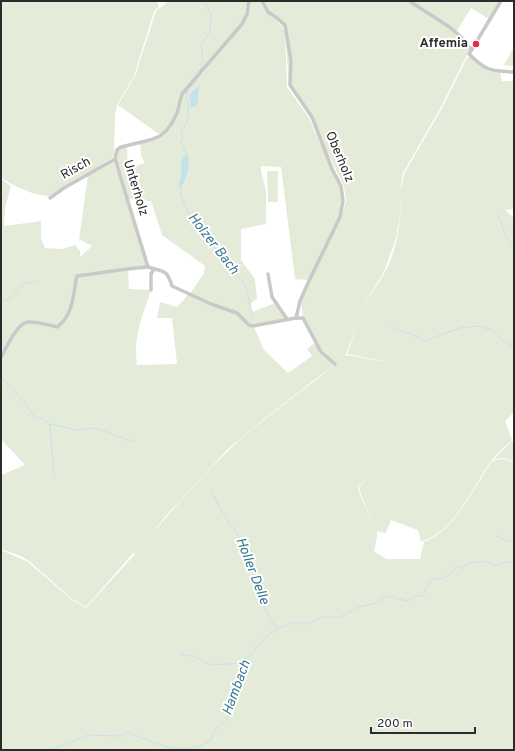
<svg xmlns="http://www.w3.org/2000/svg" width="515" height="751" viewBox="0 0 515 751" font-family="Overpass,sans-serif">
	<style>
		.green { fill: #e5ebd9; fill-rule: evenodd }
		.water { fill: #c4e2ec }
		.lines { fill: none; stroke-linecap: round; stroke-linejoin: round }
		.stream { stroke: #c4e2ec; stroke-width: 1 }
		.street { stroke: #c9c9c9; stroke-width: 3.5 }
		.poi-dot { fill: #ea2752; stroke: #fff; stroke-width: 1.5 }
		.labels { text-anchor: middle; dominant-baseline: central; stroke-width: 4; stroke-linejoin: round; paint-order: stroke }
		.poi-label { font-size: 13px; font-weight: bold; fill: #2c2c2c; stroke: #fff; text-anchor: end }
		.street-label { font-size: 13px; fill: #2c2c2c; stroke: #fff }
		.water-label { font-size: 14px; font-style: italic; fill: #387b90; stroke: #fff }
	</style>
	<rect width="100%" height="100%" fill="#fff"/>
	<g class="green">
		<path d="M1,1H157L159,7L155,10L152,18L134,76L117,105L115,116L114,155L112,158L50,196C33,196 15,186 1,178Z"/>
		<polygon points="169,1 248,1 243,20 182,94 172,122 160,135 118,105 135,76 156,11"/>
		<path d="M250,1H260L264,10L276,19L285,32L287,87L309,118L323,150L342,186L344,201L340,217L308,280L295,279L281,167L261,166V171L266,191V224L241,229V260L255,279L257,299L251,303L252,312L275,303L286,319L250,325L237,313L190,294L204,273L205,266L162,235L151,201L128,199C125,189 114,162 117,153C119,148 123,148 127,146L128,168L145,163L141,156L140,144L156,139L173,123L182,95L203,73L242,25ZM189,160L187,177L178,186L181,176Z"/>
		<path d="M262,1H409C413,4 417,8 422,11C432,18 473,37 468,53L441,107L403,173L401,183V190L404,174L442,108L467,58L469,57L472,58L488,71L500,72L502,81H514V209L505,210L514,218V412L505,421L512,440C507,445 501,449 496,455C473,483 458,530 421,542L418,530L391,520L386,533L377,531V537L374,552L387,559H420L424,542C455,531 475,485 493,460L503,459L514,463V722H512H514V750H1V550L28,562L72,600L86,608L135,554L134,552L129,558L86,607L72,599L29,561L21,556L1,549V475L25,465L1,439V179L11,186L5,208L4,226L41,221V238L45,248L62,249L75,245L80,251V257L92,246L79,239L88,175L110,161H113L130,209L147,267L77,276C73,282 74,291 73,298C71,308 65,321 57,327C48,325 37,321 28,321C18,322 4,347 2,356C6,350 9,343 13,336C25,316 37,324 57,328C66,323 72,309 74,298C75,291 74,283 77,277L128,269L129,289L151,290C142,318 133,336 137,365L177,364L172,318H157L160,302L177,307L189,294L210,305L237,314L249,326L254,327L264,350L288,373L312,356L307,349L316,342L323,356L334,365L264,419L227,450L164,518L151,535C175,507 200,478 227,452C264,416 308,389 346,355L398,364L347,354C354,336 359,317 367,300C372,291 379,283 384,274C397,251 401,222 401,196L400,216L396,238L384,272L367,299L346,354L336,364L322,351L303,318L301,301L308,283L341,217L346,201L344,186L310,117L289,86L285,31L276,18L265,10ZM378,470L359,487L362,498L375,525L361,498L358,487Z"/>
		<polygon points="412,1 500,1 489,19 471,8 457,31"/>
		<polygon points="514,47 514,66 504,65"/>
		<polygon points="267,171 278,171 278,202 268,202"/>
		<polygon points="512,441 514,445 514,462 503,458 494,459"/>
	</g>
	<g class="water">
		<polygon points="199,87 198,102 196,106 190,108 189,107 191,106 189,95 196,88"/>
		<path d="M186,154L188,155C190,165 188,180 180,187L178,186C179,183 180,179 181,176C182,168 179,161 186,154Z"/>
	</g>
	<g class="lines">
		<g class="stream">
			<path d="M199,72C204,62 203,55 201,44L210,32L211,16L205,1"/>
			<polyline points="190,87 197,81"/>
			<path d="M187,156L181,142L183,137L181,132C186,125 189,117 188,108C188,99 185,100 188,90"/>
			<polyline points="181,187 180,194 189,214 196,220 205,235 245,285 253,317"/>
			<polyline points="497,214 507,238 514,249"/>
			<polyline points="1,303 12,297 25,283 38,281"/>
			<path d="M391,326C401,334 415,332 424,341L460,328L478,326L493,330L502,340L514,347"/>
			<polyline points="1,377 24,402 35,418 43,418 50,425 54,475"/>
			<polyline points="50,425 53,424 75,430 96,428 134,442"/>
			<polyline points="212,493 230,525 235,529 237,535 242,540 245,560 250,566 258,579 257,591 267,613 277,629"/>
			<polyline points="497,536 508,541 514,541"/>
			<polyline points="180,654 194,656 211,665 244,663"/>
			<path d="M51,750L88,735L121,736L127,732C146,739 167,750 187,749C195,749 204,744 211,740L214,731L226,720L231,706L235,687L243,672L246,658L251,655L257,646L261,644L267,635L277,629L295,622L306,624L324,617H340L359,607L380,602L383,596H387L390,598L392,596L394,598L408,601C412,596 415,595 422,596L431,580L447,577L454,569L459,566L463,569L465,564L485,561L494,566L510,561L513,563L514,560"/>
		</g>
		<g class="street">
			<path d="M249,1L247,14L242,24L182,94L177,113L172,123L166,131L160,136L150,140L121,147L117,150L115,159L148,267C164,272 167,269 172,286L211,304L237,313L249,325L253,326L296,318H303L321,352L335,364"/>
			<polyline points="262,1 268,12 277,18 285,25 291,61 290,85 312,117 332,169 341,186 343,201 340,217 308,283 300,301 296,318"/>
			<path d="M410,1C431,17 458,27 471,50"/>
			<path d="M501,1L469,54C486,71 490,71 514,72"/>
			<polyline points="50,198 64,188 115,159"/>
			<polyline points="268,274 272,297 287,319"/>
			<polyline points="151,290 151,274 154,269"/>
			<path d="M1,357C7,347 17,323 28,322C37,321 48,325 57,327C72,317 74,295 76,279L77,276L127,269L148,267"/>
		</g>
	</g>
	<circle class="poi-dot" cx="476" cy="44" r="4"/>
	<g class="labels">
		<g class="poi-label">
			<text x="468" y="44">Affemia</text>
		</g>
		<g class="street-label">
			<text transform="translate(339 157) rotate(67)">Oberholz</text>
			<text transform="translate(76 169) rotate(-30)">Risch</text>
			<text transform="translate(135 188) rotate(73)">Unterholz</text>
		</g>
		<g class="water-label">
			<text transform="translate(213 244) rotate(52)">Holzer Bach</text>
			<text transform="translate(252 571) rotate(69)">Holler Delle</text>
			<text transform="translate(237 688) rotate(-70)">Hambach</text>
		</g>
	</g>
	<rect width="515" height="751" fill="none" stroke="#2c2c2c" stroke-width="4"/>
	<path d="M371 727v6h104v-6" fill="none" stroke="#2c2c2c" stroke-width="2"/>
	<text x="377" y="727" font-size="12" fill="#2c2c2c" stroke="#ffffff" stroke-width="3" paint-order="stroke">200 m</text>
</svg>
